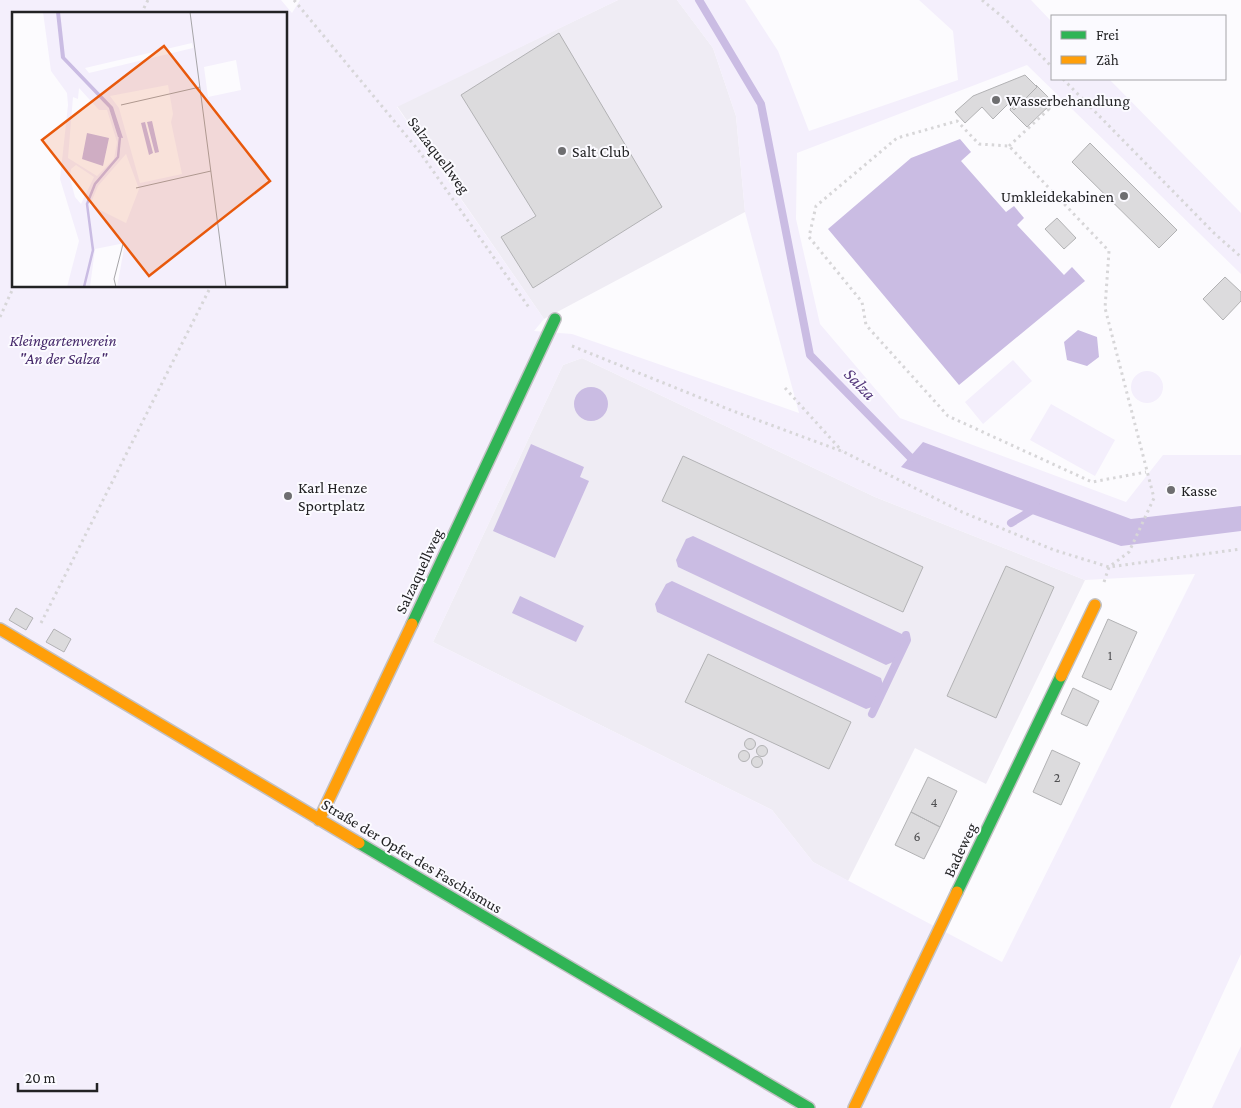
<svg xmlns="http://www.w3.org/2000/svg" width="1241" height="1108" font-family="'Crimson Pro',serif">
<rect width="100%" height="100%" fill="#fcfbfe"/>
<!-- built -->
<path fill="#efecf4" d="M618,0H677L713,48L736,116L745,212L544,319L397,106Z
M582,358L875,497L1085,580L986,784L915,748L848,881L813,862L772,810L433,642L563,365Z"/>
<!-- green -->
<path fill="#f4effc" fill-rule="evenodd" d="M0,0H281L292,13L300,0H618L397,107L544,319L534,331L572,334L799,413L745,212L736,116L713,48L677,0H745L778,51L809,131L958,80L953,31L919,0H1031L1052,22V79H1109L1241,213V274L1027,65L797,153L796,219L820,324L900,418L1126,502L1163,455H1241V954L1170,1108H0ZM14,14H286V286H14ZM582,358L875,497L1085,580L1195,574L1002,962L813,862L772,810L433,642L563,365Z
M1013,360L1032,381L983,424L965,402Z
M1131 387a16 16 0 1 1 32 0a16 16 0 1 1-32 0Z
M1051,404L1115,440L1095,476L1030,440Z
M1241,1046V1108H1212Z"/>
<!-- water -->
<path fill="#cabce3" d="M960,139L971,152L961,161L1006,212L1014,206L1024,218L1017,225L1064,275L1072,267L1085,281L959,385L828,229L911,158Z
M1078,330L1097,337L1099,357L1087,366L1067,360L1064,342Z
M574 404a17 17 0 1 1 34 0a17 17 0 1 1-34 0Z
M923,442L1131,519L1241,506V531L1121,546L901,467Z
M531,444L584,467L580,477L589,481L555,558L493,531Z
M693,536L902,634L904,640L893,662L886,665L678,567L676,560L686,539Z
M672,581L881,678L883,685L872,707L866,709L657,612L655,604L666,584Z
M520,596L584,626L576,642L512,613Z"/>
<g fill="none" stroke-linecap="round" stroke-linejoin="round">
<!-- stream -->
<path stroke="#cabce3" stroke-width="8" d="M699,0L761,104L810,355L910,457L919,460
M1011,523L1037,507
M872,714L907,640L906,635"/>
</g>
<!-- building -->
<path fill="#dcdbdd" stroke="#b2b2b4" d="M559,33L662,207L533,288L501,237L536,216L461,95Z
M1025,75L1037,87L1014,110L1008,104L993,119L982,107L965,123L955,112L973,96Z
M1036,85L1053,102L1027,127L1010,110L1011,107L1014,110L1037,87Z
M1090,143L1177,230L1159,248L1072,162Z
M1057,218L1076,238L1064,249L1045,229Z
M1225,277L1241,292V301L1223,320L1203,299Z
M683,456L923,567L903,612L662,501Z
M1169,484L1175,486L1172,495L1167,493Z
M1006,566L1054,587L996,718L947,696Z
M16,608L33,618L26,630L9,620Z
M1108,619L1137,632L1111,690L1082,677Z
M54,629L71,639L64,652L46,642Z
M708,654L851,722L829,769L685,702Z
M1073,688L1099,701L1087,726L1061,714Z
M744.5 744a5.5 5.5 0 1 1 11 0a5.5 5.5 0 1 1-11 0Z
M756.5 751a5.5 5.5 0 1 1 11 0a5.5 5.5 0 1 1-11 0Z
M1052,750L1080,763L1061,805L1033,792Z
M738.5 756a5.5 5.5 0 1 1 11 0a5.5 5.5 0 1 1-11 0Z
M751.5 762a5.5 5.5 0 1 1 11 0a5.5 5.5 0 1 1-11 0Z
M928,777L957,791L940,827L911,812Z
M911,812L940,827L924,859L895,845Z"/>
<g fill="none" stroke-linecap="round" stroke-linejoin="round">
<defs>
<path id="fast" d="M412,624L555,319
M359,843L809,1108
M957,892L1061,676"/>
<path id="slow" d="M0,629L359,843
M1061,676L1095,605
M319,820L412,624
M854,1108L957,892"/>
</defs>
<!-- fast casing -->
<use href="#fast" stroke="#c2c1c4" stroke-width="14"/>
<!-- slow casing -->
<use href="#slow" stroke="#c2c1c4" stroke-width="14"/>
<!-- path -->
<path stroke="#d7d6d8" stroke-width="3" stroke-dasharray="2.5 4" stroke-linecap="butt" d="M294,0L419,151L530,309
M982,0L1005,19L1052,67
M141,14L148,0
M1063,79L1214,233L1241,257
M1009,146L1049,109L1047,108
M0,317L14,286
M572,346L733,411L844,452L962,512L1054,550L1109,567L1241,549
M785,388L842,451
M1104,582L1109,567L1129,552L1154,498L1105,308L1109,251L1009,146L979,144L957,121L897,138L816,206L809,237L862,302L866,325L948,416L1092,482L1146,472
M41,623L211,286"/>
<!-- fast -->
<use href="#fast" stroke="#30b455" stroke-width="11"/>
<!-- slow -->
<use href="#slow" stroke="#ff9f0a" stroke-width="11"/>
</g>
<!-- markers -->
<g fill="#6e6e70" stroke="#fbfaff" stroke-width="2">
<circle cx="996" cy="100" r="5"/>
<circle cx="562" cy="151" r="5"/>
<circle cx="1124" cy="196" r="5"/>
<circle cx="1171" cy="490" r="5"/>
<circle cx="288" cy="496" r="5"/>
</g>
<g text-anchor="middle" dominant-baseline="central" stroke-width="4" stroke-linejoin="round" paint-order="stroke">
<!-- number labels -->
<g font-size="14" fill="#505052">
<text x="1110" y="655">1</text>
<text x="1057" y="777">2</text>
<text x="934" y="802">4</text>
<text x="917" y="836">6</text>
</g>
<!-- poi labels -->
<g font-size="16" fill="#222224" stroke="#fbfaff" text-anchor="start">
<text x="1006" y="100">Wasserbehandlung</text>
<text x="572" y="151">Salt Club</text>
<text x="1114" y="196" text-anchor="end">Umkleidekabinen</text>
<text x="298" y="487">Karl Henze<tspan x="298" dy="18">Sportplatz</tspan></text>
<text x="1181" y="490">Kasse</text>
</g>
<!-- street labels -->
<g font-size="16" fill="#222224" stroke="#fbfaff">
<text transform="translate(439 155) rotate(53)">Salzaquellweg</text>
<text transform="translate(419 571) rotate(-65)">Salzaquellweg</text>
<text transform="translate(960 850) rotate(-65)">Badeweg</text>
<text transform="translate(412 856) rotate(31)">Straße der Opfer des Faschismus</text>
</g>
<!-- park labels -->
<g font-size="16" font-style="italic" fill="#45286a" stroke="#fbfaff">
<text x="63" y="340">Kleingartenverein<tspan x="63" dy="18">"An der Salza"</tspan></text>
</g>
<!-- water labels -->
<g font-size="18" font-style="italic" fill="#56397d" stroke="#fbfaff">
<text transform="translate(860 384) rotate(46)">Salza</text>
</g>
</g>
<!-- overview -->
<g transform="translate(12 12)">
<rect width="275" height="275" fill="#fcfbfe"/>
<path d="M31,0H275V275H105L113,231L83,237L78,275H55L67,229L48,167L56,93L55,81L39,59ZM180,31L181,36L77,61L73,56ZM224,48L229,78L196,85L192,55ZM156,73L161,102L159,110L170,162L128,171L107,96L98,84ZM67,76L87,98H95L105,130L102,147L85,164L56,146L61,85L66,87ZM114,142L127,177L114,211L78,193L86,174ZM64,153L82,165L69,192L63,185L58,166L59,157Z" fill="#f4effc" fill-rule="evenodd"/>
<path d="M44,0H48L53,45L101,95L111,126L106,125L97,96L49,46ZM140,109L147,140L143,141L135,110ZM133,110L141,141L137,143L129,111ZM75,121L97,126L91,154L70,147Z" fill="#cabce3"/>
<path fill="none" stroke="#cabce3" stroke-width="2.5" d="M72,275L81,238L75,192L83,172L106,145L108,125"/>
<path fill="none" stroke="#a5a4a7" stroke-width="1" d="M178,0L214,275M109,93L188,75M124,176L199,159M104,275L102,267L111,232"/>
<path fill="#e8590c" fill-opacity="0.15" stroke="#e8590c" stroke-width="2.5" d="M152,34L258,169L137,264L30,128Z"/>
<rect width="275" height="275" fill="none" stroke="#222224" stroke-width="2.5"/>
</g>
<!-- legend -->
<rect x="1051" y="15" width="175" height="65" fill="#fbfaff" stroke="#a4a4a7"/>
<rect x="1061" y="31" width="25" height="8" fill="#30b455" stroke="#a4a4a7"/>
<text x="1096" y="40" font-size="15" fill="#222224">Frei</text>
<rect x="1061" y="56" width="25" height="8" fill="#ff9f0a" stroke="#a4a4a7"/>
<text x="1096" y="65" font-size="15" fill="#222224">Zäh</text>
<!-- scale -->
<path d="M18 1083v8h79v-8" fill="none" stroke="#222224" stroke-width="2.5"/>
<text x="25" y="1083" font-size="15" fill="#222224" stroke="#fbfaff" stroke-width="4" paint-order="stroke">20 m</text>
</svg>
